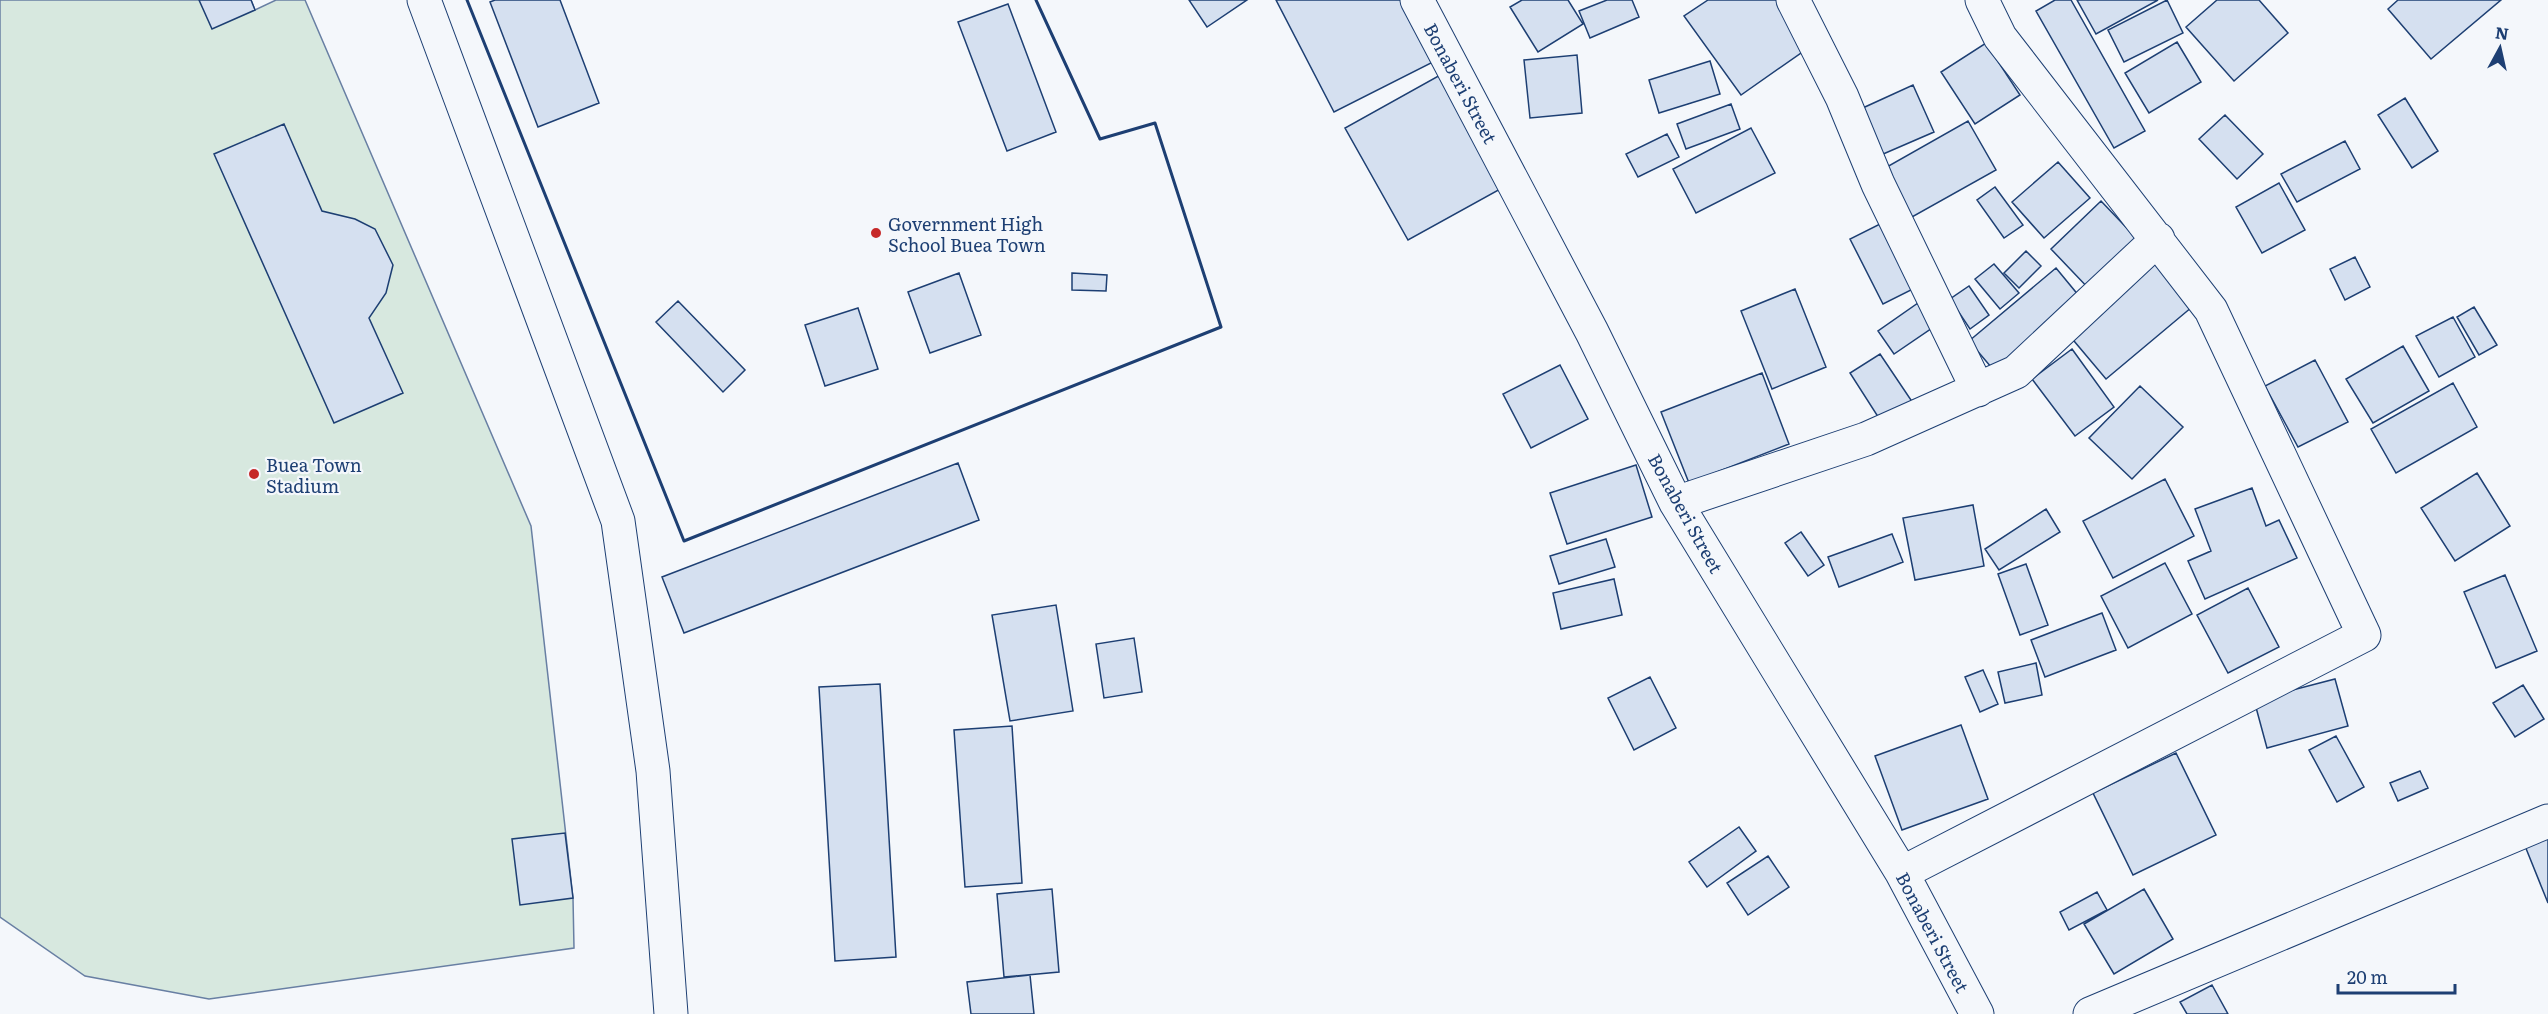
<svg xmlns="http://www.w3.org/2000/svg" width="2548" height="1014" font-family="Literata,serif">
<rect width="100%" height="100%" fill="#f4f7fb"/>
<!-- green -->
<path fill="#d7e8df" stroke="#687fa3" stroke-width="1.5" d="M0,0H251L255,10L276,0H305L531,526L573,898L574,948L209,999L85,976L0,917Z"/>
<!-- building -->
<path fill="#d5e0f0" stroke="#1d3f73" stroke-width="1.5" d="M199,0H251L255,10L212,29Z
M495,0H560L599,103L538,127L490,2Z
M1189,0H1247L1207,27Z
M1276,0H1409L1439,59L1334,112Z
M1522,0H1568L1583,24L1538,52L1510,7Z
M1607,0H1632L1639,17L1590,38L1579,11Z
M1708,0H1778L1811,46L1741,95L1684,16Z
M2055,0H2071L2145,131L2114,148L2036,11Z
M2077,0H2158L2096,34Z
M2167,0L2183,33L2124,62L2108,30Z
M2217,0H2259L2288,33L2234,81L2186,27Z
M2398,0H2501L2431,59L2388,9Z
M1008,4L1056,132L1007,151L958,22Z
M2177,42L2201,82L2149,113L2125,73Z
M1986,43L2020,95L1975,124L1941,72Z
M1577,55L1582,113L1530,118L1524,60Z
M1710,61L1720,94L1659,113L1649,80Z
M1442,74L1504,187L1408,240L1345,128Z
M1913,85L1934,132L1874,158L1854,112Z
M2405,98L2438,151L2412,168L2378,115Z
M1731,104L1740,129L1686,149L1677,124Z
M2225,115L2263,154L2237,179L2199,139Z
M1968,121L1996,170L1912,217L1885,168Z
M284,124L322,211L355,219L375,229L393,265L386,293L369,318L403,393L334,423L214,154Z
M1751,128L1775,173L1696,213L1673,169Z
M1667,134L1679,157L1638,177L1626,154Z
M2345,141L2360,169L2297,202L2281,174Z
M2058,162L2090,198L2044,238L2012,202Z
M2279,183L2305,230L2262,253L2236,207Z
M1995,187L2023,225L2004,238L1977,200Z
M2101,201L2142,244L2092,292L2051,249Z
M1884,222L1917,287L1883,304L1850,239Z
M2026,251L2041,266L2019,288L2004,273Z
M2355,257L2370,287L2345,300L2330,269Z
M1994,264L2019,293L2000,309L1975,279Z
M2155,264L2192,307L2106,379L2069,335Z
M2056,268L2084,302L1997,374L1969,341Z
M959,273L981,335L930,353L908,292Z
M1072,273L1107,275L1106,291L1072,290Z
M1969,286L1989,315L1970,329L1950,299Z
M1795,289L1826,367L1772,389L1741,311Z
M678,301L745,370L723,392L656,322Z
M1918,303L1935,326L1894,354L1878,331Z
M2474,307L2497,345L2479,355L2457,317Z
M858,308L878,369L825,386L805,325Z
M2453,317L2475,357L2439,377L2416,336Z
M2403,346L2429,391L2373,423L2346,379Z
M2072,349L2114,407L2075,436L2032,379Z
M1880,354L1913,403L1882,423L1850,373Z
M2315,360L2348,422L2298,447L2265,386Z
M1560,365L1588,419L1531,448L1503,394Z
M1762,373L1789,444L1689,483L1661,412Z
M2453,383L2477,427L2396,473L2371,429Z
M2140,386L2183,427L2132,479L2089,438Z
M958,463L979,520L684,633L662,577Z
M1636,465L1652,517L1567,544L1550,493Z
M2477,473L2510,526L2455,561L2421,508Z
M2165,479L2194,536L2113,578L2083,521Z
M2252,488L2266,526L2279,520L2297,558L2205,599L2188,561L2211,551L2195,509Z
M1973,505L1984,566L1915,580L1903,518Z
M2046,509L2060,532L1999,570L1985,549Z
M1801,532L1824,565L1808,576L1785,543Z
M1892,534L1903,562L1839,587L1828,557Z
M1606,539L1615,567L1559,584L1550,556Z
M2165,563L2192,614L2128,648L2101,596Z
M2026,564L2048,625L2020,635L1998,574Z
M2505,575L2537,651L2496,668L2464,592Z
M1614,579L1622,615L1561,629L1553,593Z
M2248,588L2279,647L2228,673L2197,615Z
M1056,605L1073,711L1010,721L992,615Z
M2102,613L2116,650L2045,677L2031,640Z
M1134,638L1142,692L1104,698L1096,644Z
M2036,663L2042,695L2005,703L1998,672Z
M1983,670L1998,704L1980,712L1965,677Z
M1650,677L1676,728L1634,750L1608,698Z
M2335,679L2348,726L2267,748L2254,700Z
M880,684L896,957L835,961L819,687Z
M2523,685L2544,719L2515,737L2493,703Z
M1961,725L1988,799L1902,830L1875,756Z
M1012,726L1022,883L965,887L954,730Z
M2336,736L2364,787L2337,802L2309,750Z
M2176,753L2216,835L2133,875L2093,793Z
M2420,771L2428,788L2398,801L2390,783Z
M1739,827L1756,851L1707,887L1689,862Z
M2548,832V903L2523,841Z
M565,833L573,898L520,905L512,839Z
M1768,856L1789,887L1748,915L1727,883Z
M1052,889L1059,972L1004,977L997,894Z
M2144,889L2173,939L2114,974L2084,924Z
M2097,892L2107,910L2069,930L2060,912Z
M1030,975L1034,1014H971L967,982Z
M2212,985L2228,1014H2187L2180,1002Z"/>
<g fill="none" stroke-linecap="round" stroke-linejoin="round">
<defs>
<path id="minor" d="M424,0L618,521L653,771L671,1014
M1417,0L1592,332L1676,503L1902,873L1977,1014
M1793,0L1842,97L1878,184L1978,390
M1676,503L1866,439L2016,372L2158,239
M1902,873L2364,635L2211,310L2000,37L1982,0
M2090,1014L2548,821"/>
</defs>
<!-- minor casing -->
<use href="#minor" stroke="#1d3f73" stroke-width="35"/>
<!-- minor -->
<use href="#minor" stroke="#f4f7fb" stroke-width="33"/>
<!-- wall -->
<path stroke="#1d3f73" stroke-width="3" d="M467,0L684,541L1221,327L1155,123L1100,139L1036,0"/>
</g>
<!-- markers -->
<g fill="#c62828" stroke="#f4f7fb" stroke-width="2">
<circle cx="876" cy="233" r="6"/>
<circle cx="254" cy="474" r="6"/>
</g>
<g text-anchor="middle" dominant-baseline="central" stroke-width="4.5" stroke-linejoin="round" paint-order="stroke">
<!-- street labels -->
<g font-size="18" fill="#1d3f73" stroke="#f4f7fb">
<text transform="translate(1461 83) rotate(62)">Bonaberi Street</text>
<text transform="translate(1686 513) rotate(61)">Bonaberi Street</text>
<text transform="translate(1933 932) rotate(62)">Bonaberi Street</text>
</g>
<!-- poi labels -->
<g font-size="18" fill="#1d3f73" stroke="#f4f7fb" text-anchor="start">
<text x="888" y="223">Government High<tspan x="888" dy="21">School Buea Town</tspan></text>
<text x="266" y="464">Buea Town<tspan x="266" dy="21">Stadium</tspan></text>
</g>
</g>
<!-- north arrow -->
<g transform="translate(2500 48) rotate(8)" stroke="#f4f7fb" stroke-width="4.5" paint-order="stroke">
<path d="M0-4.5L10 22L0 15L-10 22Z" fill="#1d3f73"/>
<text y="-9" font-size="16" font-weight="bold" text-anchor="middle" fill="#1d3f73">N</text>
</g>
<!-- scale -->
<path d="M2338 984v9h117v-9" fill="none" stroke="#1d3f73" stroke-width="3"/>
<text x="2347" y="984" font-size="18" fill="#1d3f73" stroke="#f4f7fb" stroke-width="4.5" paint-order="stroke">20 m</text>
</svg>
